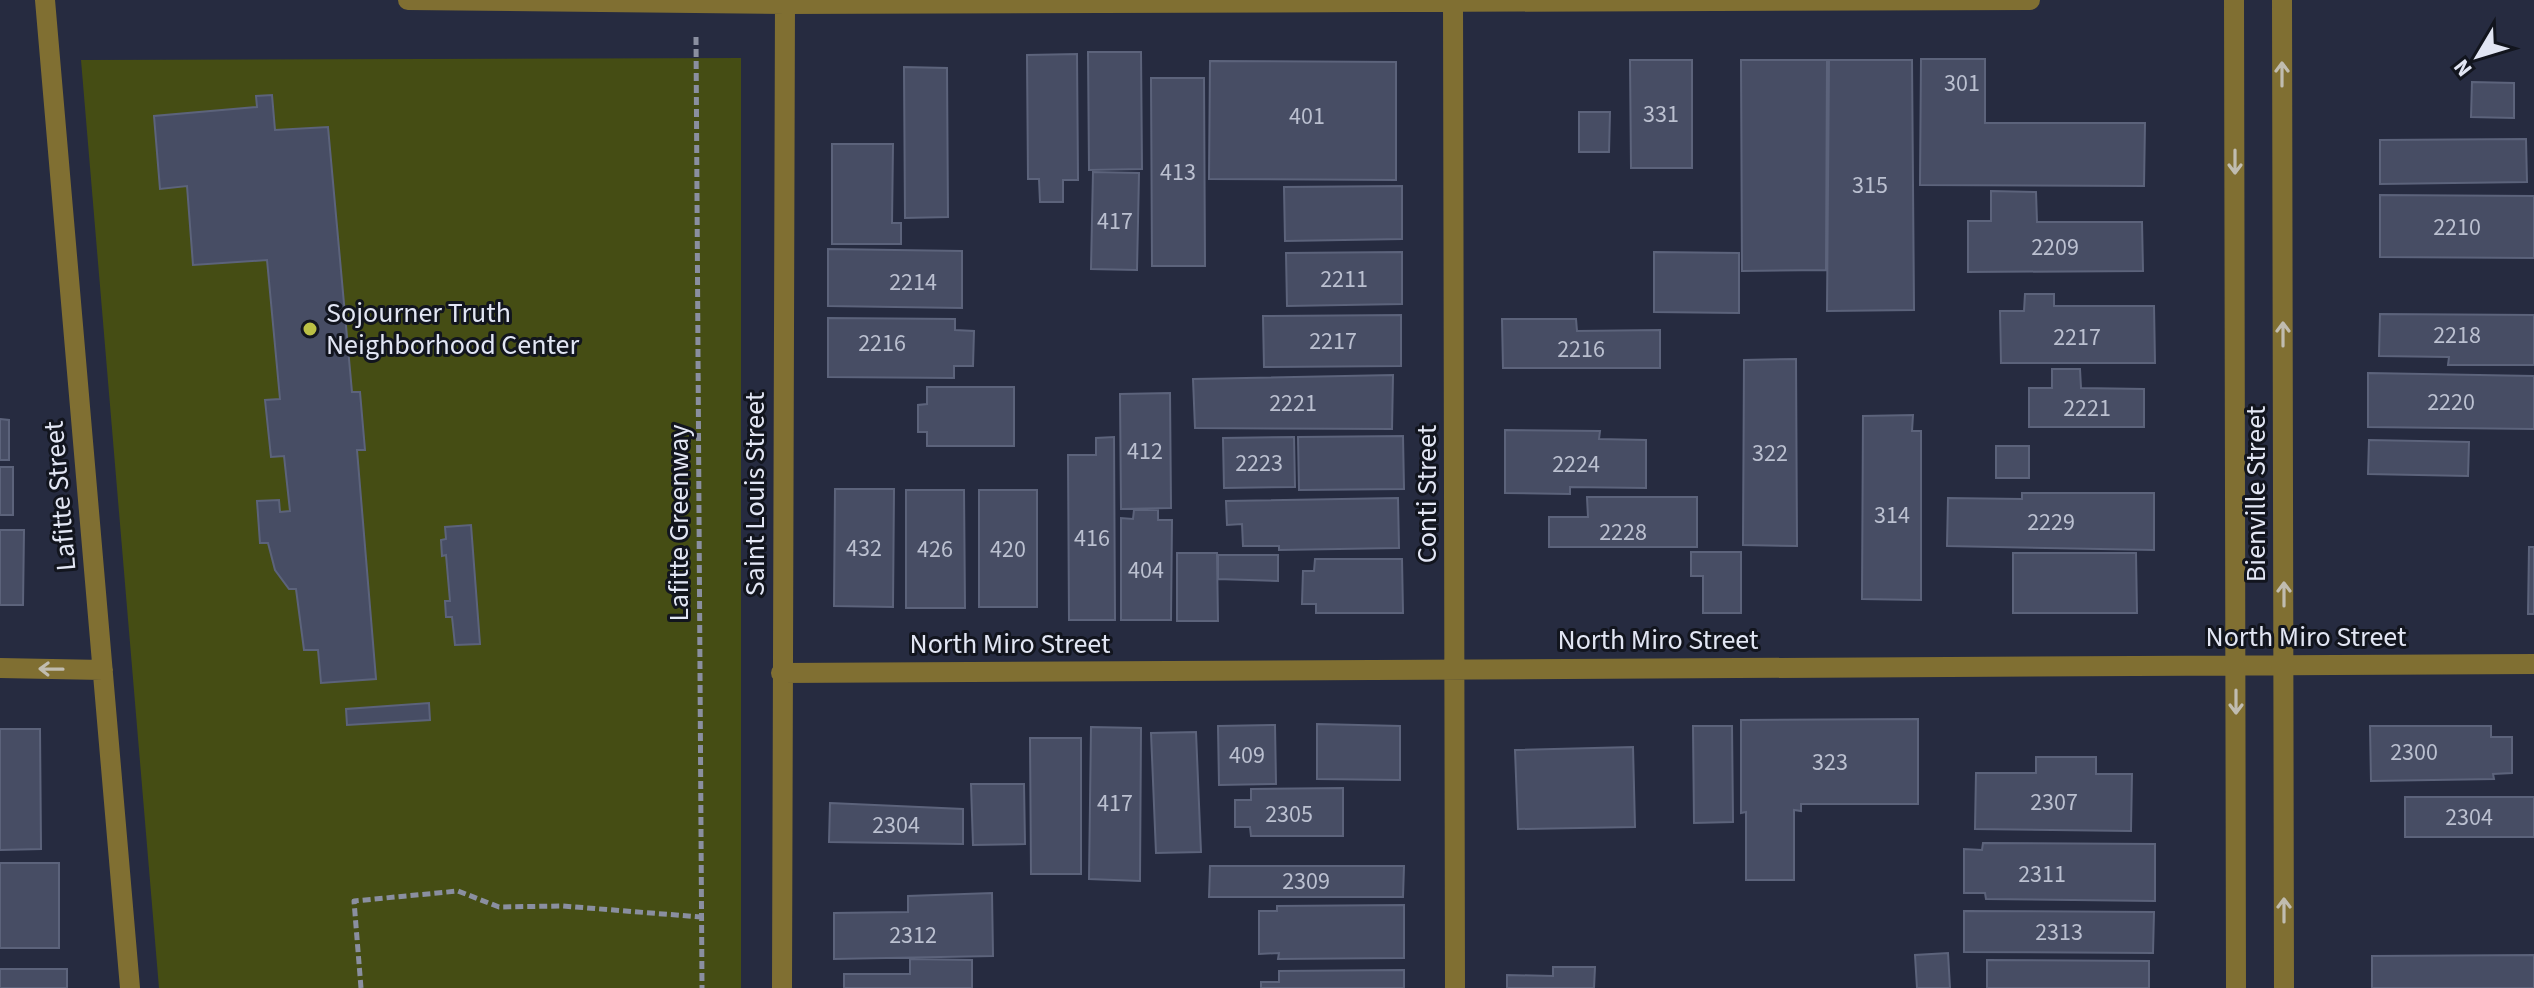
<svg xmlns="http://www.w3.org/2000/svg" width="2534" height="988" font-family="'Source Sans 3',sans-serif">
<rect width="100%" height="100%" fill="#262b40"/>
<!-- green -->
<path fill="#454d14" d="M741,58V988H159L81,60Z"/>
<!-- building -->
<path fill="#474d64" stroke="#5c637b" stroke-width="2" d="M1088,52H1141L1142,169L1089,170Z
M1077,54L1078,180H1063V202H1040L1039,179H1028L1027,55Z
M1921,59H1985V123H2145L2144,186L1920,185Z
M1630,60H1692V168H1631Z
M1741,60H1827L1826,270L1742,271Z
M1829,60H1912L1914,310L1827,311Z
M1210,61L1396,62V180L1209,179Z
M904,67L947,68L948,217L905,218Z
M1151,78H1204L1205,266H1152Z
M2472,82L2514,83V118L2471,117Z
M272,95L275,130L328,127L352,392H360L365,450H357L376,679L321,683L318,650H304L296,589H289L275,570L268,543H260L257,501L279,500L280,512L290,511L284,456L271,457L265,400L280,399L267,260L193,265L187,186L160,189L154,116L257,107L256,96Z
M1579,112H1610L1609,152H1579Z
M2526,139L2527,182L2380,184V140Z
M832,144H893L892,223H901V244H832Z
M1093,172L1139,173L1137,270L1091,269Z
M1402,186V239L1285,241L1284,187Z
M1991,191L2036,192L2037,222H2142L2143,271L1968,272V221H1991Z
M2380,195L2534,196V258L2380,257Z
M828,249L962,251V308L828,306Z
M1402,252V304L1287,306L1286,253Z
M1654,252L1739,253V313L1654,312Z
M2025,294H2054V306H2154L2155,363H2001L2000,311H2024Z
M2380,314L2534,315V365H2448L2449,357L2379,356Z
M1401,315V366L1264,367L1263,316Z
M828,318L955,319V330L974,331L973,366H954V378L828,377Z
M1502,319H1576L1577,331L1660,330V368H1503Z
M1796,359L1797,546L1743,545L1744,360Z
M2052,369H2080L2081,388L2144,389V427H2029V388H2052Z
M2368,373L2534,376V429L2368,427Z
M1393,375L1392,429L1195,428L1193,379Z
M927,387H1014V446H927V432H918V405L927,404Z
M1170,393L1171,508L1121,509L1120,394Z
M1913,415L1912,431H1921V600L1862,599L1863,416Z
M0,419L9,420V460H0Z
M1505,430L1600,431L1599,439L1646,440V488L1570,487V494L1505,493Z
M1403,436L1404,489L1299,490L1298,437Z
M1114,437L1115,620H1069L1068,455H1096V438Z
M1294,437L1295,487L1224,488L1223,438Z
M2369,440L2469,442L2468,476L2368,474Z
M1996,446H2029V478H1996Z
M0,467H13V515H0Z
M835,489H894L893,607L834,606Z
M906,490H964L965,608H906Z
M979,490H1037V607H979Z
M2022,493H2154V550L1947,546L1948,498L2022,499Z
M1587,497H1697V547H1549V517H1588Z
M1398,498L1399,548L1279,550V546H1243L1242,524L1227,525L1226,501Z
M1134,510H1158V520H1172L1171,620H1121V518L1133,519Z
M471,525L480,644L455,645L452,617H446L445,601H450L446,555L442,556L441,540L446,539L445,527Z
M0,530H24L23,605H0Z
M2529,547H2534V614H2528Z
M1691,552H1741V613H1703V576H1691Z
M1177,553H1217L1218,621H1177Z
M2013,553H2136L2137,613H2013Z
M1218,555H1278V581L1218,579Z
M1315,559H1402L1403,613H1316V604H1302L1303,571H1314Z
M429,703L430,720L347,725L346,709Z
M1918,719V804H1801V811L1794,810V880H1746V812L1741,813V720Z
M1317,724L1400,726V780L1317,779Z
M1275,725L1276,784L1219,785L1218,726Z
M1693,726H1732L1733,822L1694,823Z
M2370,726H2491V737H2512V773L2493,774L2494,779L2371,781Z
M1091,727L1141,728L1140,881L1089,879Z
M0,729H40L41,849L0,850Z
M1196,732L1201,852L1156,853L1151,733Z
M1030,738H1081V874H1031Z
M1633,747L1635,827L1518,829L1515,750Z
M2036,757H2096V774H2132L2131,831L1975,829L1976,773H2036Z
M971,784H1024L1025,844L973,845Z
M1343,788V836H1251L1250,827H1235V800H1251V789Z
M2405,797H2534V837H2405Z
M830,803L963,809V844L829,842Z
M1983,843L2155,844V901L1986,899L1985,893H1964V849L1982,850Z
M0,863H59V948H0Z
M1210,866H1404L1403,897H1209Z
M992,893L993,956L834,959V913L908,912V896Z
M1404,905V958L1278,959L1279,953L1259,954V911H1277V906Z
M1964,911L2154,912L2153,953L1964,952Z
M1948,953L1950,988H1917L1915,955Z
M2534,955V988H2372V956Z
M910,959L972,960V988H844V974H910Z
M1987,960L2149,961V988H1987Z
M1553,967H1595L1594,988H1507V975L1553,976Z
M0,969H67V988H0Z
M1404,970V988H1261V982H1279V971Z"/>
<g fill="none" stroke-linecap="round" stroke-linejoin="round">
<!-- path -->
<path stroke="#8a8fa0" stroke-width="5" stroke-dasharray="8 4" stroke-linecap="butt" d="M696,37L702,988
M361,988L354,901L458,891L499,907L563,906L701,917"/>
<!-- minor -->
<path stroke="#806f32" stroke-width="20" d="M45,0L130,988
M408,0L785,4L2030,0
M1453,0L1455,988
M2234,0L2236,988
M2282,0L2284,988
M0,668L103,670
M781,673L2534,664
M782,988L785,0"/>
</g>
<!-- one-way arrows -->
<defs><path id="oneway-shaft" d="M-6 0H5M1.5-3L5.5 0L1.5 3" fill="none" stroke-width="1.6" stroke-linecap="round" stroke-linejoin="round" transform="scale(2)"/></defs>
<g stroke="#c0bcb0">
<use href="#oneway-shaft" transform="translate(2282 74) rotate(-90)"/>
<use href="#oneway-shaft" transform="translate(2235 162) rotate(90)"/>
<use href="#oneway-shaft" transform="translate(2283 334) rotate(-90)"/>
<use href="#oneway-shaft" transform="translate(2284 594) rotate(-90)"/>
<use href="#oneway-shaft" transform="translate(51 669) rotate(-179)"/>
<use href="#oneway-shaft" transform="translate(2236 702) rotate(90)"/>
<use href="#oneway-shaft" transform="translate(2284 910) rotate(-90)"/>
</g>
<!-- markers -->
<circle fill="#bbc045" stroke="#12151e" stroke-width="3" cx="310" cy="329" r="8"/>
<g text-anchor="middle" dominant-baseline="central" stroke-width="6" stroke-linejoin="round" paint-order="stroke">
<!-- number labels -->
<g font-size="24" fill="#bbc0d0">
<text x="1962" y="83">301</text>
<text x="1661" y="114">331</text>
<text x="1307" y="116">401</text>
<text x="1178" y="172">413</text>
<text x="1870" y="185">315</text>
<text x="1115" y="221">417</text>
<text x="2457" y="227">2210</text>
<text x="2055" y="247">2209</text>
<text x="1344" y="279">2211</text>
<text x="913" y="282">2214</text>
<text x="2457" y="335">2218</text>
<text x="2077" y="337">2217</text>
<text x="1333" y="341">2217</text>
<text x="882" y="343">2216</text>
<text x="1581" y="349">2216</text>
<text x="2451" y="402">2220</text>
<text x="1293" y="403">2221</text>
<text x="2087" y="408">2221</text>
<text x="1145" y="451">412</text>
<text x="1770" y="453">322</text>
<text x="1259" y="463">2223</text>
<text x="1576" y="464">2224</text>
<text x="1892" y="515">314</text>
<text x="2051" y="522">2229</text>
<text x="1623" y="532">2228</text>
<text x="1092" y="538">416</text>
<text x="864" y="548">432</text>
<text x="935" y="549">426</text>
<text x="1008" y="549">420</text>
<text x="1146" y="570">404</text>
<text x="2414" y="752">2300</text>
<text x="1247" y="755">409</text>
<text x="1830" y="762">323</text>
<text x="2054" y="802">2307</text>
<text x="1115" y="803">417</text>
<text x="1289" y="814">2305</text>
<text x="2469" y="817">2304</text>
<text x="896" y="825">2304</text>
<text x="2042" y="874">2311</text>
<text x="1306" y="881">2309</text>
<text x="2059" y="932">2313</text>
<text x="913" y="935">2312</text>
</g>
<!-- poi labels -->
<g font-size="28" fill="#e2e6f4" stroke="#12151e" text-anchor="start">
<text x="326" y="313">Sojourner Truth<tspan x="326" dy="32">Neighborhood Center</tspan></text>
</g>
<!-- street labels -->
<g font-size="28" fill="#e2e6f4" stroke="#12151e">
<text transform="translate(755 494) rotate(-90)">Saint Louis Street</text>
<text transform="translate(1427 494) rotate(-90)">Conti Street</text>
<text transform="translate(2256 494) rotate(-90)">Bienville Street</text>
<text transform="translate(60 496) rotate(-95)">Lafitte Street</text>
<text transform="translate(679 523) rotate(-90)">Lafitte Greenway</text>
<text x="2306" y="637">North Miro Street</text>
<text x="1658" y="640">North Miro Street</text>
<text x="1010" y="644">North Miro Street</text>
</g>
</g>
<!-- north arrow -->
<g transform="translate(2478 56) rotate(232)" stroke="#12151e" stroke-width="6" paint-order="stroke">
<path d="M0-6L14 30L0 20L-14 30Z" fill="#e2e6f4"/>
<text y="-12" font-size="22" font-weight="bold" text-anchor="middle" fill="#e2e6f4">N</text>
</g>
</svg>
